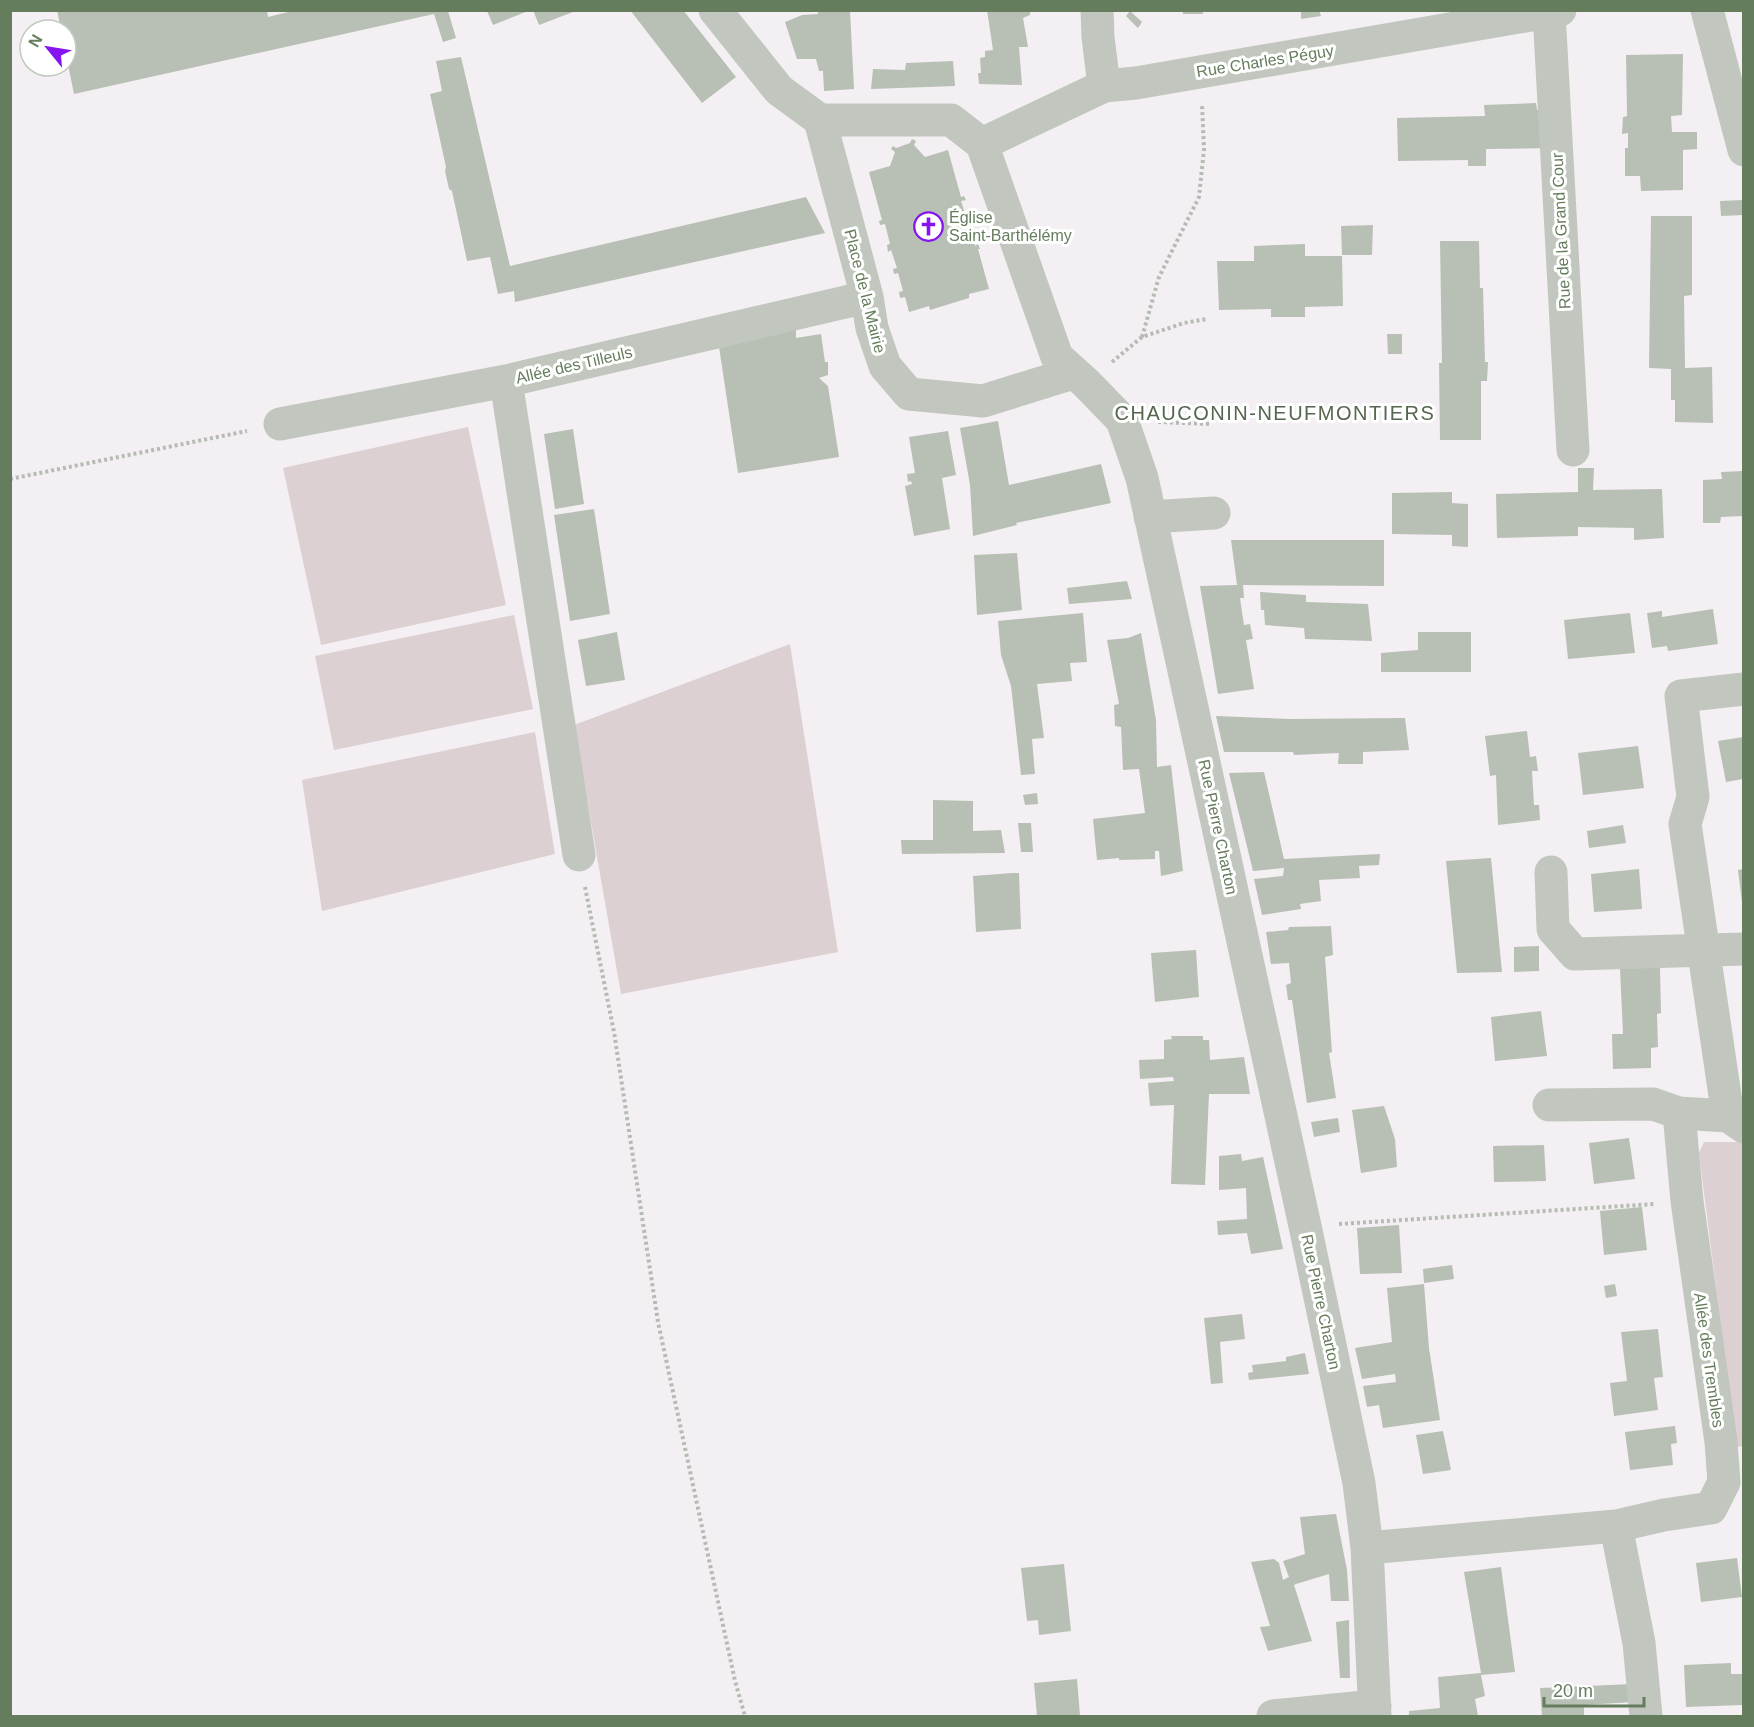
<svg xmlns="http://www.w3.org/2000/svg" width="1754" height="1727" font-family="Helvetica,sans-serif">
<rect width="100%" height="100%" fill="#f4eff3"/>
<!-- green -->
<path fill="#dcd0d2" d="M468,427L506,605L321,645L283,468Z
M514,615L533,709L334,750L315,656Z
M790,644L838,952L621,994L574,725Z
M535,732L555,854L322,911L302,780Z
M1704,1142H1743V1446L1736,1447L1699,1153Z"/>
<!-- building -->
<path fill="#b8bfb5" d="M57,10H267L268,17L296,10H442L448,11L456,38L443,42L434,14L74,94L66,55V30H61Z
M533,10H573V12L539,25Z
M630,10H683L736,77L702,103Z
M818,10H850L854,89L824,91L823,71H819L816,59H797L785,22L802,15L818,14Z
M987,10H1030V15L1023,18L1028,47H1019L1022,85L979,84L978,73H981L980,58L985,57V51L993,50Z
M1183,10H1203V14H1183Z
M1301,10H1319L1321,16L1301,19Z
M487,11H528L493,25Z
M1130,11L1142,22L1138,28L1126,16Z
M1683,54L1682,115L1671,116L1672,132H1697V149L1683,150V190L1641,191L1640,176H1625V148H1628V133L1622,134L1623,117L1627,116L1626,55Z
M461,57L510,266L806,197L825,233L515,302L514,291L498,294L490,257L467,261L452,191L449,189L445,171L446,167L430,94L442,91L436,61Z
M953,61L955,86L871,89L873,69L905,70L906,63Z
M1536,103L1537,110L1551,109V148L1486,149V166H1468V160L1398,161L1397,118L1485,116L1484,105Z
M912,139L916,141L914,145L925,157L948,150L961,197L964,196L966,200L961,201L968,223L971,222L972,225L970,226L975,246L978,244L980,249H978L989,289L969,294V298L930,310L929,306L909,312L905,297L900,298L899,292L903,291L898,273L894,274L893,269L897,268L891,250L888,252L887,245L890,244L885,224L880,225L879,221L882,220L869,172L890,166L895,152L891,149L893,146L896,148L910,143Z
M1743,200V215L1721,216L1720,201Z
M1651,216H1692V295L1684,296L1685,368L1712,367L1713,423L1675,422V400H1671V369L1649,368Z
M1373,225L1372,255H1342L1341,226Z
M1440,241H1479L1480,288H1483L1485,362H1488L1487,381H1481V440H1440L1439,363H1442Z
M1305,244V256H1342L1343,306L1305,307V317H1271V309L1219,310L1217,261H1254V246Z
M796,327V338L821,334L825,362H828V375L819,378L828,386L839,457L738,473L718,340Z
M1387,334H1402V354H1388Z
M998,421L1009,485L1101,464L1111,503L1016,523L1017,525L973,536L970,485L960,428Z
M573,429L584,504L555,509L544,434Z
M948,431L956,475L942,478L950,529L914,536L905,486L912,484L911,481L908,482L907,474L915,473L909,437Z
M1578,468H1594L1593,490L1662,489L1664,538L1634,540V528L1578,527V536L1497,538L1496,494L1578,492Z
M1743,471V516L1721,517L1720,523H1703V480L1722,479L1721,472Z
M1452,492V503L1468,504V547L1452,546V535L1392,534V493Z
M594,509L610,614L570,621L554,515Z
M1231,540H1384V586L1243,585L1244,598H1240L1241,605L1244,625L1250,624L1253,639L1246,640L1254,689L1218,694L1200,586L1237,585Z
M1017,553L1022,610L977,615L974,555Z
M1127,581L1132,599L1069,604L1067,588Z
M1260,592L1306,595V602L1368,604L1372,641L1305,639L1304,628L1265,625L1264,610H1261Z
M1713,609L1718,644L1668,651L1667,646L1652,648L1647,613L1662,611V617Z
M1083,613L1087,662L1070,663L1072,681L1037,684L1044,738L1032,739L1035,774L1021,775L1011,686L1001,655L998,621Z
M1630,613L1635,653L1568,659L1564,620Z
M617,632L625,680L586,686L578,640Z
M1418,632H1471V672H1381V653L1418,650Z
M1141,633L1156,720L1157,767L1171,765L1183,871L1161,876L1159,851H1155V859L1119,860V858L1097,860L1093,819L1145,813L1139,769L1123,770L1121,727L1115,726L1114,705L1119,704L1107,640L1128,638Z
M1216,716L1291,719L1405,718L1409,750L1363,752V764H1338L1339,753L1294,755L1293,752H1224Z
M1527,731L1530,757L1536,756L1538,771H1532L1534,805H1539L1540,820L1498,825L1496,775L1490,776L1485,736Z
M1743,737V779L1726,782L1718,741Z
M1638,746L1644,788L1583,795L1578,753Z
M1264,772L1284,859L1380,854L1379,865L1359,866L1360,878L1319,880L1321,901L1300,904L1301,909L1262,915L1254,879L1283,876L1284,868L1253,871L1229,773Z
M1037,793L1038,804L1025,805L1023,795Z
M933,800L973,801V831L1001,830L1005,853L902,854L901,840H933Z
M1018,823H1031L1033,852H1021Z
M1623,825L1626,843L1589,848L1587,831Z
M1491,858L1502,972L1457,973L1446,861Z
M1639,869L1642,909L1594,912L1591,874Z
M1743,869V902H1742L1738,870Z
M1012,873H1019L1021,929L976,932L973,876Z
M1331,926L1333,955L1325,957L1332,1052L1329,1053L1336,1098L1307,1103L1292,1000H1288L1286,985L1291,983L1289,963L1271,964L1266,932L1288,930L1289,927Z
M1539,946V971L1514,972V947Z
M1196,950L1199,997L1155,1002L1151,953Z
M1620,968H1660L1661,1013L1657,1014L1658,1047L1651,1048V1068L1613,1069L1612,1034H1623Z
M1541,1011L1547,1056L1495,1061L1491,1017Z
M1171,1036H1203V1040H1209L1210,1060L1244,1057L1250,1094H1209L1205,1185L1171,1184L1174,1105L1150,1106L1148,1083L1174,1081L1173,1077L1140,1079L1139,1060L1164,1059V1040L1172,1039Z
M1384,1106L1395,1139L1397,1167L1361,1173L1352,1110Z
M1338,1118L1340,1132L1314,1137L1311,1122Z
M1629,1138L1635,1179L1594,1184L1589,1143Z
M1544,1145L1546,1181L1494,1182L1493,1146Z
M1241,1154L1242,1161L1263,1157L1283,1249L1251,1254L1247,1233L1218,1235L1217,1221L1247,1219L1246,1188L1219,1190V1156Z
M1642,1207L1647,1250L1604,1255L1600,1211Z
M1399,1225L1402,1273L1360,1274L1357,1228Z
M1452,1265L1454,1279L1424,1283L1423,1269Z
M1424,1284L1429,1348L1440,1420L1383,1428L1379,1405L1367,1407L1363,1386L1396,1382L1395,1374L1362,1379L1355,1348L1392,1342L1387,1288Z
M1615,1284L1617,1296L1606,1298L1604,1286Z
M1242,1314L1245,1339L1220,1342L1223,1383L1211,1384L1204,1318Z
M1658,1329L1663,1377L1654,1378L1658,1410L1614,1416L1610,1383L1627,1381L1621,1332Z
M1305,1353L1309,1374L1249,1380L1248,1373L1253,1372L1252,1365L1286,1361V1357Z
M1675,1426L1677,1443L1671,1444L1673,1465L1630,1470L1625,1432Z
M1443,1431L1451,1470L1423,1474L1416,1435Z
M1336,1514L1347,1570L1349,1601H1331L1329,1574L1296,1584L1294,1585L1312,1641L1268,1651L1260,1627L1270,1626L1251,1562L1274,1559L1279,1563L1283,1580L1289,1577L1283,1561L1305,1554L1300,1517Z
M1737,1558L1742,1597L1701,1602L1696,1563Z
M1064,1564L1071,1631L1039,1635L1038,1620L1027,1621L1021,1568Z
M1501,1567L1515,1672L1481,1675L1485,1696L1475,1699L1478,1716H1409V1711L1440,1708L1438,1677L1481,1673L1464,1572Z
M1349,1620L1350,1678H1340L1336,1622Z
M1731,1663V1674H1743V1705L1686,1707L1684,1665Z
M1077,1679L1080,1716H1037L1034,1683Z
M1633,1684L1634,1702L1584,1705V1716H1542L1540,1688Z"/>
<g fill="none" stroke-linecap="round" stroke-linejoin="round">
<!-- path -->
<path stroke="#b6bbb4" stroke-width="4" stroke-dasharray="3 3" stroke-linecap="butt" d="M1142,337L1159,277L1199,197L1204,149L1202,104
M1112,362L1142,337L1184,323L1207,319
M1158,422L1211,424
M10,479L247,431
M585,887L614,1032L658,1322L735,1681L745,1716
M1339,1224L1655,1204"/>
<!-- minor -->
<path stroke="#c1c7be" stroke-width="33" d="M715,10L779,90L820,120
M1097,10L1098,37L1104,86
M1707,10L1744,150
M1549,12L1573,450
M820,120H951L982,144L1057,357L1086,383L1122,420L1142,478L1305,1226L1359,1483L1367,1548L1375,1716
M820,120L867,297L872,328L885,366L909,394L983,401L1073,373
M982,144L1104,86L1136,83L1560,10
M506,381L579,855
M280,424L506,381L867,297
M1150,517L1214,513
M1551,872L1553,929L1575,954L1744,949
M1549,1105L1653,1104L1679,1113L1728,1116L1744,1127
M1728,1116L1685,824L1693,797L1681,696L1744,689
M1616,1526L1639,1643L1646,1716
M1367,1548L1616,1526L1664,1515L1711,1508L1724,1482L1721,1442L1687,1201L1679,1113
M1273,1716L1375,1706"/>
</g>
<!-- icons -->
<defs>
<symbol id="church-ring" viewBox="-11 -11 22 22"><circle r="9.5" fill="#fff" stroke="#8514f0" stroke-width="1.5"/><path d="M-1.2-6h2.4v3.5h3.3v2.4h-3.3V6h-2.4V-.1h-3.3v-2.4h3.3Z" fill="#8514f0"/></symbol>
</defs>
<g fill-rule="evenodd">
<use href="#church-ring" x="912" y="210" width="33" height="33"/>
</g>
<g text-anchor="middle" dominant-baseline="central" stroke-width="6" stroke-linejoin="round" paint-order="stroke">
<!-- street labels -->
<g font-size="16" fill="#667d5d" stroke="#fff">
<text transform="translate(1265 61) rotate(-9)">Rue Charles Péguy</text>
<text transform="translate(1561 231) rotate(-93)">Rue de la Grand Cour</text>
<text transform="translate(865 291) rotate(76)">Place de la Mairie</text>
<text transform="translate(574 365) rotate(-13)">Allée des Tilleuls</text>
<text transform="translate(1218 827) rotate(78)">Rue Pierre Charton</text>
<text transform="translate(1321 1302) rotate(78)">Rue Pierre Charton</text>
<text transform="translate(1709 1360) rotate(82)">Allée des Trembles</text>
</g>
<!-- poi labels -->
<g font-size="16" fill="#667d5d" stroke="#fff" text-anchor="start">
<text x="949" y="217">Église<tspan x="949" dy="18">Saint-Barthélémy</tspan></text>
</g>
<!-- quarter labels -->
<g font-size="20" letter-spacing="1.5" fill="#56674f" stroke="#fff">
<text x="1275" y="413">CHAUCONIN-NEUFMONTIERS</text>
</g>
</g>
<!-- border -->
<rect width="1754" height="1727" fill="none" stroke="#667d5d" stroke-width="24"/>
<!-- north arrow -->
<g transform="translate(48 48) rotate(300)"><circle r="28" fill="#ffffff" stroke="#c2cbbe" stroke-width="1.5"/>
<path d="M0-4.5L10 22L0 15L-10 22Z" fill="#8514f0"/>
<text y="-9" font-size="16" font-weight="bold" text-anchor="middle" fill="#667d5d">N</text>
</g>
<!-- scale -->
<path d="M1544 1697v9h100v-9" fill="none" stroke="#667d5d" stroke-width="3"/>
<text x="1553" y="1697" font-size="18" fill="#667d5d" stroke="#ffffff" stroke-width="4.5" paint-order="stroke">20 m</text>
</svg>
